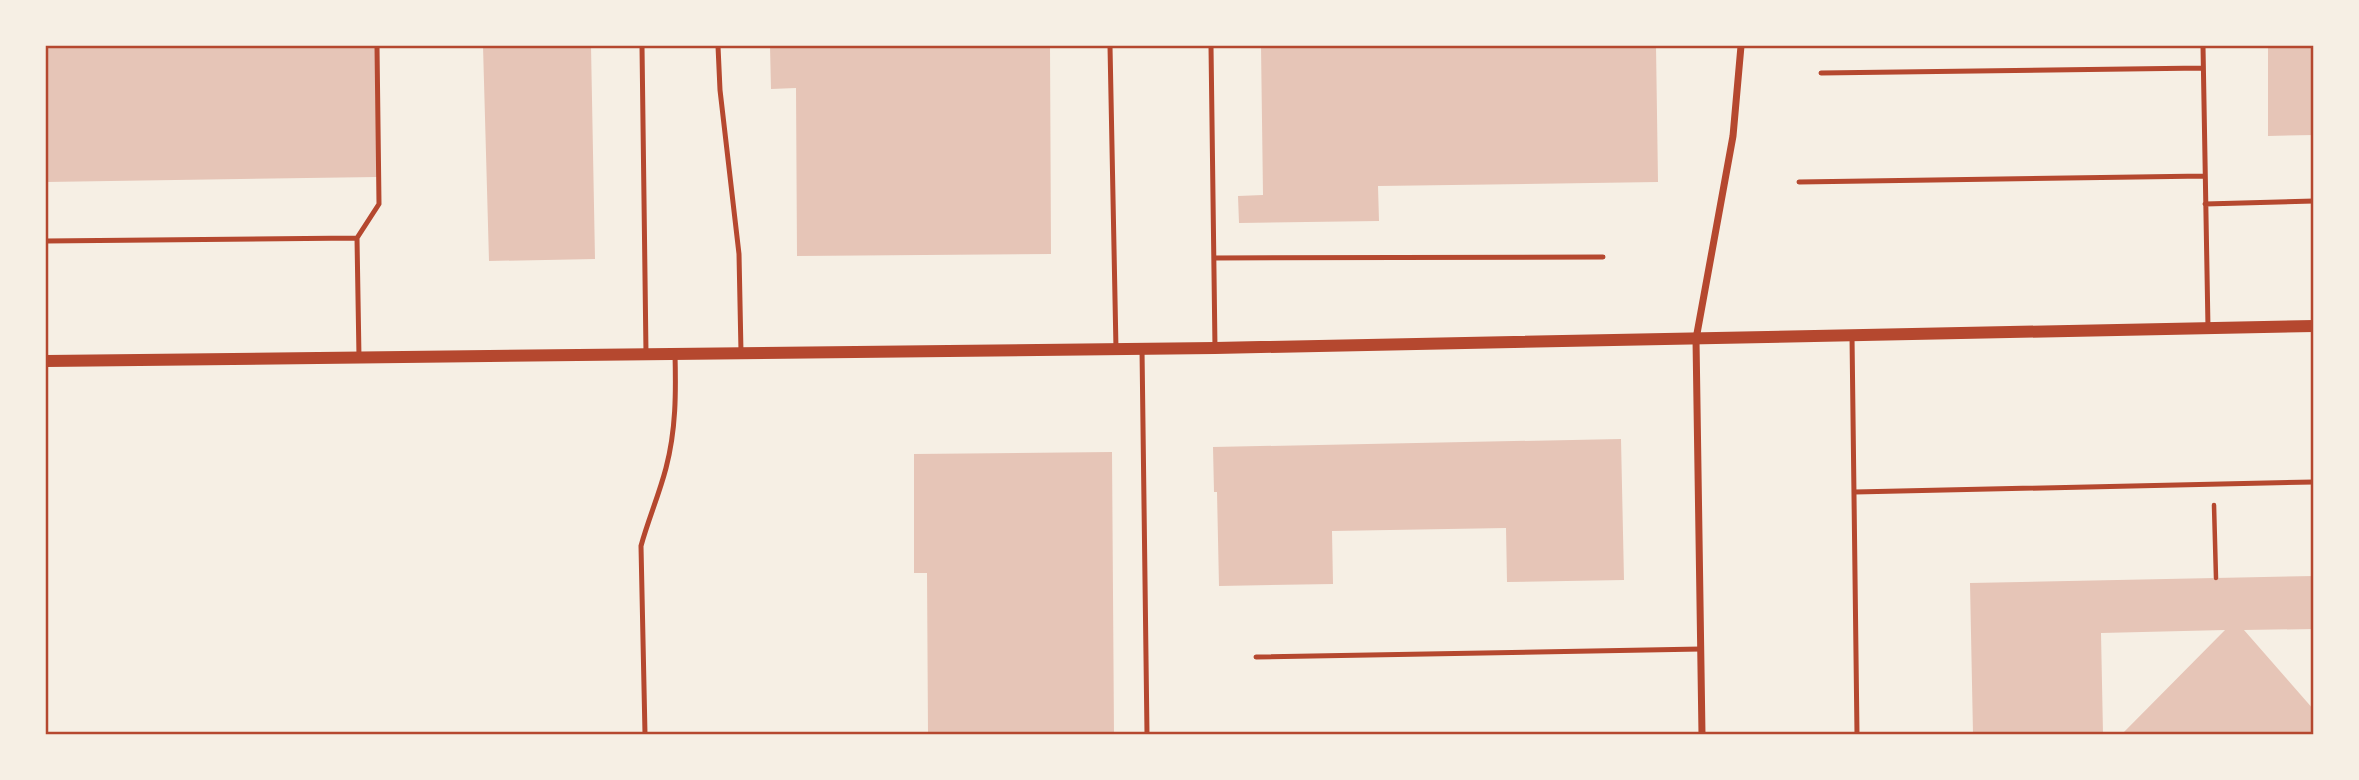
<svg xmlns="http://www.w3.org/2000/svg" width="2359" height="780" font-family="Inter,sans-serif">
<rect width="100%" height="100%" fill="#f6efe4"/>
<!-- building -->
<path fill="#e6c5b7" d="M46,46H375L377,177L46,182Z
M483,46H591L595,259L489,261Z
M770,46H1050L1051,254L797,256L796,88L771,89Z
M1261,46H1656L1658,182L1378,186L1379,221L1239,223L1238,196L1263,195Z
M2268,46H2314V135L2268,136Z
M1621,439L1624,580L1507,582L1506,528L1332,531L1333,584L1219,586L1217,492H1214L1213,447Z
M1112,452L1114,734H928L927,573H914V454Z
M2314,576V629L2244,630L2314,710V734H2122L2225,630L2101,633L2103,734H1973L1970,583Z"/>
<g fill="none" stroke-linecap="round" stroke-linejoin="round">
<!-- path -->
<path stroke="#b5482f" stroke-width="4.5" d="M2214,505L2216,578"/>
<!-- service -->
<path stroke="#b5482f" stroke-width="5" d="M642,46L646,353
M718,46L720,90L739,254L741,352
M1110,46L1116,349
M1211,46L1215,348
M2203,46L2208,328
M1821,73L2203,68
M1799,182L2205,176
M2205,204L2314,201
M46,241L357,238
M1214,258L1603,257
M1852,336L1857,734
M1142,349L1147,734
M359,357L357,238L379,204L377,46
M1855,492L2314,482
M1256,657L1701,649
M645,734L641,546C648,520 659,495 666,468C676,430 676,393 675,354"/>
<!-- minor -->
<path stroke="#b5482f" stroke-width="7" d="M1702,734L1696,339L1733,136L1741,46"/>
<!-- tertiary -->
<path stroke="#b5482f" stroke-width="12" d="M46,361L1215,348L2314,326"/>
</g>
<!-- border -->
<rect width="2359" height="780" fill="none" stroke="#f6efe4" stroke-width="94"/>
<rect x="47" y="47" width="2265" height="686" fill="none" stroke="#b5482f" stroke-width="2.5"/>
</svg>
